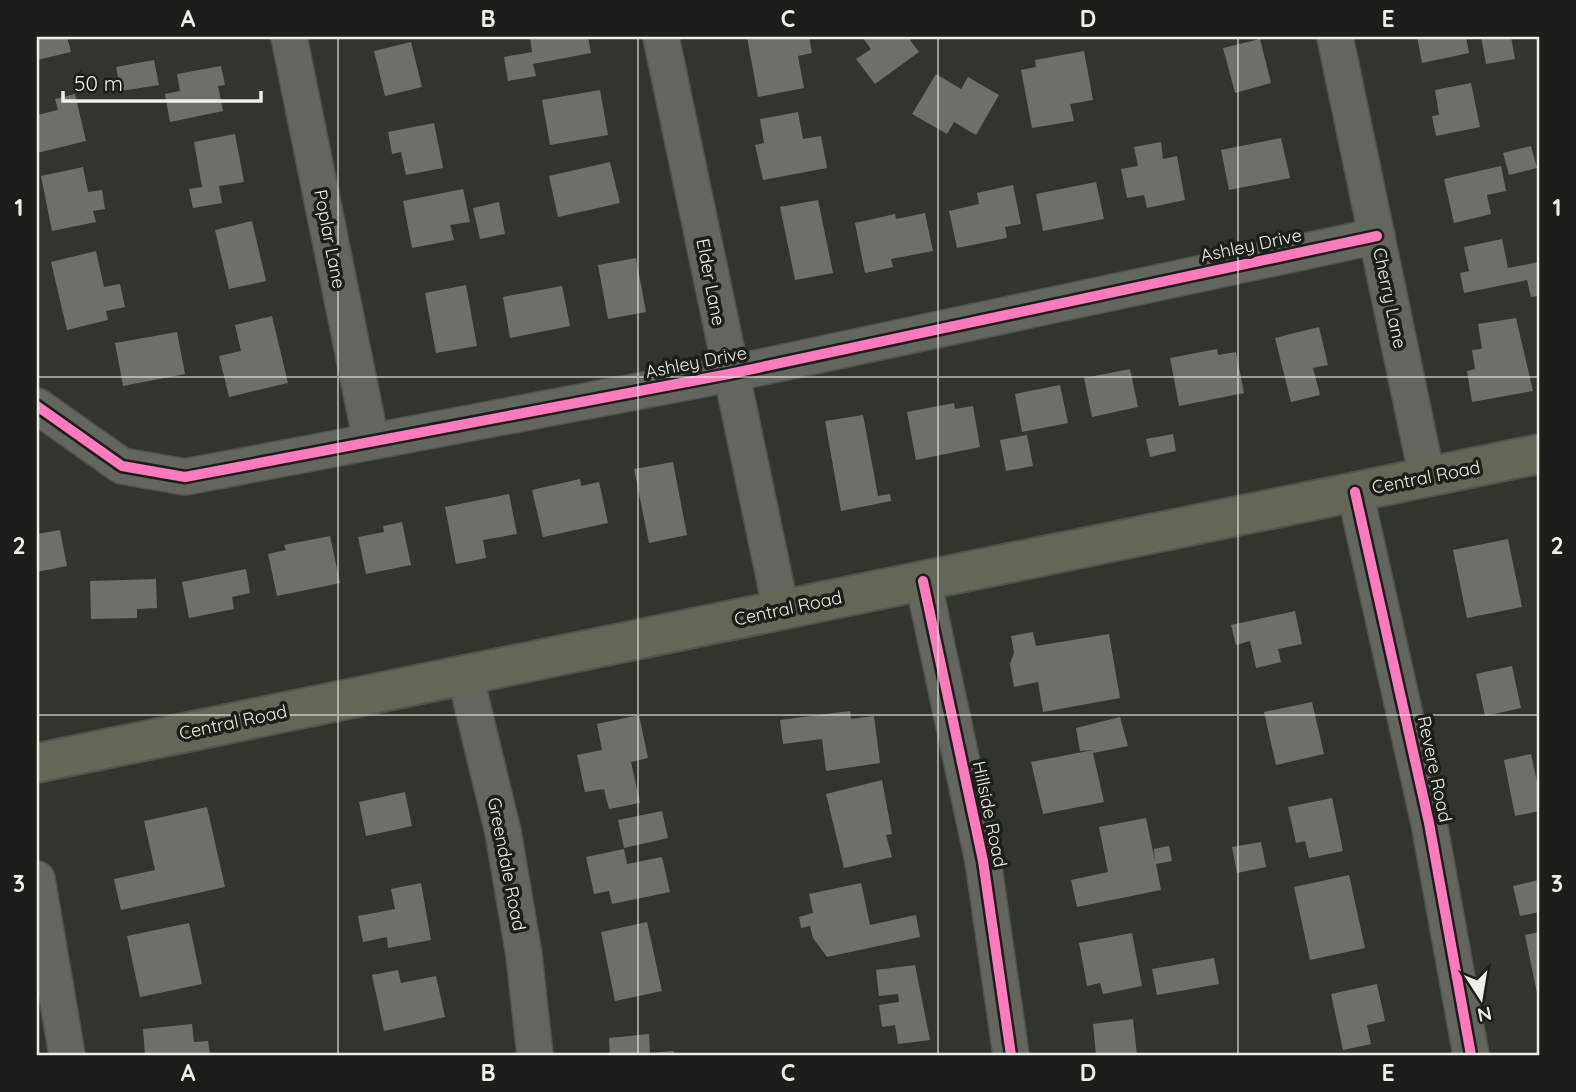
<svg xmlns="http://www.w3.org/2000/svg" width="1576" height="1092" font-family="Quicksand,sans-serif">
<rect width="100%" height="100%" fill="#32352e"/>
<!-- building -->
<path fill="#6d7069" d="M37,37H67L71,52L37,60Z
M530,37H588L591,53L533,64L536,76L508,81L504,57L532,52Z
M747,37H809L812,53L798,56L804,88L758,97Z
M862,37H914L910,40L919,52L875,84L856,59L871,49Z
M1417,37H1466L1469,53L1422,63Z
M1481,37H1511L1515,59L1486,64Z
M1260,39L1271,83L1235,93L1223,48Z
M411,42L422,87L385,96L374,51Z
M1084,51L1093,100L1070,104L1074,121L1032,128L1021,70L1036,67L1035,60Z
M154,60L159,85L121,91L116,67Z
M221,66L225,85L218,86L223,111L170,122L165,94L180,91L177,74Z
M936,74L961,89L968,77L999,95L976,135L954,122L947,134L912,114Z
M1471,83L1480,127L1436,136L1432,116L1439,115L1435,90Z
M600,90L608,135L550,145L542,100Z
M75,94L86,141L37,153V115L58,110L55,99Z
M798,112L803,139L821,136L827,168L763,180L755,145L764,143L760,119Z
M434,123L443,168L406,175L401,152L392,154L388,132Z
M235,134L244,182L219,186L222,203L193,208L189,189L202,187L194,142Z
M1281,138L1290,178L1229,190L1221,150Z
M1161,142L1163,159L1177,156L1185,200L1147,208L1144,195L1127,198L1121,169L1138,166L1134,147Z
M1531,146L1537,168L1509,175L1503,153Z
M610,162L620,203L558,217L549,176Z
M1501,166L1506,191L1487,195L1491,214L1454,223L1444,179Z
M83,167L88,192L102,190L105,209L93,211L96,222L52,231L41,176Z
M1096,182L1104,219L1043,231L1036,194Z
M1013,185L1021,224L1005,227L1007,238L957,248L949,211L979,204L977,193Z
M463,189L470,222L450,225L454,240L412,248L403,201Z
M818,200L833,273L795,280L780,207Z
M499,202L505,234L480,239L473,208Z
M925,213L933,251L891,259L893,267L865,273L855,223L895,214L896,219Z
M252,221L266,281L229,289L215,230Z
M1502,239L1508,268L1539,262V296L1531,297L1527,280L1464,293L1460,273L1469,271L1464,247Z
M96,251L104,287L120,284L125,307L106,311L108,320L67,330L51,262Z
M636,258L646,312L608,319L598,265Z
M466,285L477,346L436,353L425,293Z
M562,286L570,326L510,338L503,297Z
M272,316L288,383L229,397L219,356L241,351L235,325Z
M1516,318L1533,391L1472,402L1467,371L1475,369L1472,350L1482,349L1478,324Z
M1319,327L1328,365L1313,368L1320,395L1291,402L1275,338Z
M177,332L185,374L123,386L115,343Z
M1217,349L1218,355L1236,352L1244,393L1179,406L1170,358Z
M1130,369L1138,407L1092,417L1084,378Z
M1060,385L1068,423L1022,432L1015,394Z
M954,403L955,409L973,406L980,447L916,460L907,412Z
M863,415L878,496L890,494L891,501L841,511L825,421Z
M1173,434L1176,451L1150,457L1146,439Z
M1027,435L1033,466L1006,471L1000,440Z
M673,462L687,535L649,543L634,469Z
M580,479L581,486L599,482L608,523L543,537L532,490Z
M509,494L517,534L483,540L486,558L456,564L445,507Z
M402,522L411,565L366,574L358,537L384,532L383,526Z
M60,530L67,566L37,572V534Z
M330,536L340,583L277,596L268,554L286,550L284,545Z
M1508,539L1522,607L1467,618L1453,550Z
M246,569L250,593L232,597L234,609L189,618L182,582Z
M156,579L157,608L137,609V618L91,619L90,581Z
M1295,611L1302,644L1278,649L1281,662L1256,668L1250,641L1236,645L1231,625Z
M1033,632L1036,646L1109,634L1120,698L1043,712L1038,682L1014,687L1010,664L1014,653L1011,636Z
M1512,666L1521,708L1485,716L1476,674Z
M1312,702L1324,754L1276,765L1264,712Z
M850,711L851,719L874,716L880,763L826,771L822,739L783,744L780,720Z
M639,715L648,758L631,762L640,803L609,809L604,789L585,792L577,755L602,750L597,724Z
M1120,717L1128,746L1093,753L1104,802L1043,814L1031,762L1093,750L1080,751L1076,728Z
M1531,754L1539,791V811L1515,816L1504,760Z
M882,780L892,834L886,835L892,857L844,868L826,794Z
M405,792L412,826L366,836L359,802Z
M1332,798L1343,851L1309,858L1305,841L1296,843L1288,807Z
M207,807L225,887L121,910L114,879L155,870L144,821Z
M662,811L668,838L624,848L618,820Z
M1146,818L1155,861L1154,849L1169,846L1172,861L1156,864L1161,890L1077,907L1071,880L1108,872L1099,827Z
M1261,842L1266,867L1237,873L1232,847Z
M624,849L627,864L662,857L670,892L612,904L609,891L594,894L586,857Z
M1349,875L1365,948L1310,960L1294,887Z
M1539,880V912L1520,916L1513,886Z
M421,883L431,940L388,948L387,937L363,942L358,916L395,909L391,889Z
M861,883L870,925L916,915L920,937L827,957L813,938L810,926L801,928L799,917L813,913L809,894Z
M647,922L662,991L615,1001L601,932Z
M189,923L202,984L140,997L127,936Z
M1539,932V998H1538L1525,935Z
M1132,933L1142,986L1103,994L1100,983L1087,986L1079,943Z
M1214,958L1219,984L1157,995L1152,969Z
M915,965L930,1040L898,1044L895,1025L882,1027L879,1005L899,1002L898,994L879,996L876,970Z
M398,970L401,983L436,976L445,1017L384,1031L372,975Z
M1377,984L1385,1021L1367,1025L1371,1044L1343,1050L1331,994Z
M1133,1019L1137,1055H1096L1093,1024Z
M192,1024L194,1042L208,1041L210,1055H145L143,1029Z
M649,1034L650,1053L674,1051V1055H610L609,1038Z"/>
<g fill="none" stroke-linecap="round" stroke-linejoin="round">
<defs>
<path id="minor" d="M289,37L371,441
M661,37L781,610
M1335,37L1427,477
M37,406L122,466L185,477L729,374L1377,236
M1355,492L1429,823L1471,1055
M923,581L983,861L1011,1055
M465,675L503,832L524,955L535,1055
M37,879L67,1055"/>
<path id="major" d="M37,763L1539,454"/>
</defs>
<!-- minor casing -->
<use href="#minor" stroke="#51534d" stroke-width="38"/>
<!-- major casing -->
<use href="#major" stroke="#51534d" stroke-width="42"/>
<!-- minor -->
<use href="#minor" stroke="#63655f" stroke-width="35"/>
<!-- major -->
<use href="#major" stroke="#626758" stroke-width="38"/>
<defs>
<path id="cycleway" d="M37,406L122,466L185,477L729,374L1377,236
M1355,492L1429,823L1471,1055
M923,581L983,861L1011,1055"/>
</defs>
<!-- cycleway casing -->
<use href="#cycleway" stroke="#1c1f19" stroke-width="15"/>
<!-- cycleway -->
<use href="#cycleway" stroke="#fd7abc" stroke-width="10"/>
</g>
<!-- grid -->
<path fill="none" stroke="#ecf0e7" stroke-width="2" stroke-opacity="0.55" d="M338,37V1055M638,37V1055M938,37V1055M1238,37V1055M37,377H1539M37,715H1539"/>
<g text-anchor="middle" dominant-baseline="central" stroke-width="7" stroke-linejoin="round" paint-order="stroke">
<!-- street labels -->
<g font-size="18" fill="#ecf0e7" stroke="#1c1f19">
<text transform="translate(330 239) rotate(79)">Poplar Lane</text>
<text transform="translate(1251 245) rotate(-12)">Ashley Drive</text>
<text transform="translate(711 282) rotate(79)">Elder Lane</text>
<text transform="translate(1390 298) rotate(78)">Cherry Lane</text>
<text transform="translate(696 362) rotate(-11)">Ashley Drive</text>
<text transform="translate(1426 477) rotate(-11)">Central Road</text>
<text transform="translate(788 608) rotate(-12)">Central Road</text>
<text transform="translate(233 722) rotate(-12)">Central Road</text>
<text transform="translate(1435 769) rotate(78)">Revere Road</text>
<text transform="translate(990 814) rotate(78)">Hillside Road</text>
<text transform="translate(507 864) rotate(79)">Greendale Road</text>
</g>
</g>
<!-- border -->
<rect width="1576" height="1092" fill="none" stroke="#1c1f19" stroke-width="77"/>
<!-- north arrow -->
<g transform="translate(1481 998) rotate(168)" stroke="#1c1f19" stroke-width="5" paint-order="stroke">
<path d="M0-5L12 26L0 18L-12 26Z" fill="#ecf0e7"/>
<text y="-10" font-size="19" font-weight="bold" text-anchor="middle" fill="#ecf0e7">N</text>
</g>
<!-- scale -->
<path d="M63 91v10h198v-10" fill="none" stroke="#ecf0e7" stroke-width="3.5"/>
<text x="74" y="91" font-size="21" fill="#ecf0e7" stroke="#1c1f19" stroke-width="5" paint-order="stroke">50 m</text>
<rect x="38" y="38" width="1500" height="1016" fill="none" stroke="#ecf0e7" stroke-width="2.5"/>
<g font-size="23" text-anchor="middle" font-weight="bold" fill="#ecf0e7">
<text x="188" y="27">A</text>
<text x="488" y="27">B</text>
<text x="788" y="27">C</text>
<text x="1088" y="27">D</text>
<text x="1388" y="27">E</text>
<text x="19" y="216">1</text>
<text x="1557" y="216">1</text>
<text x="19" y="554">2</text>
<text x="1557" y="554">2</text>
<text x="19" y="892">3</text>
<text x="1557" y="892">3</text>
<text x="188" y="1081">A</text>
<text x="488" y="1081">B</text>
<text x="788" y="1081">C</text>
<text x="1088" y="1081">D</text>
<text x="1388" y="1081">E</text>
</g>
</svg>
